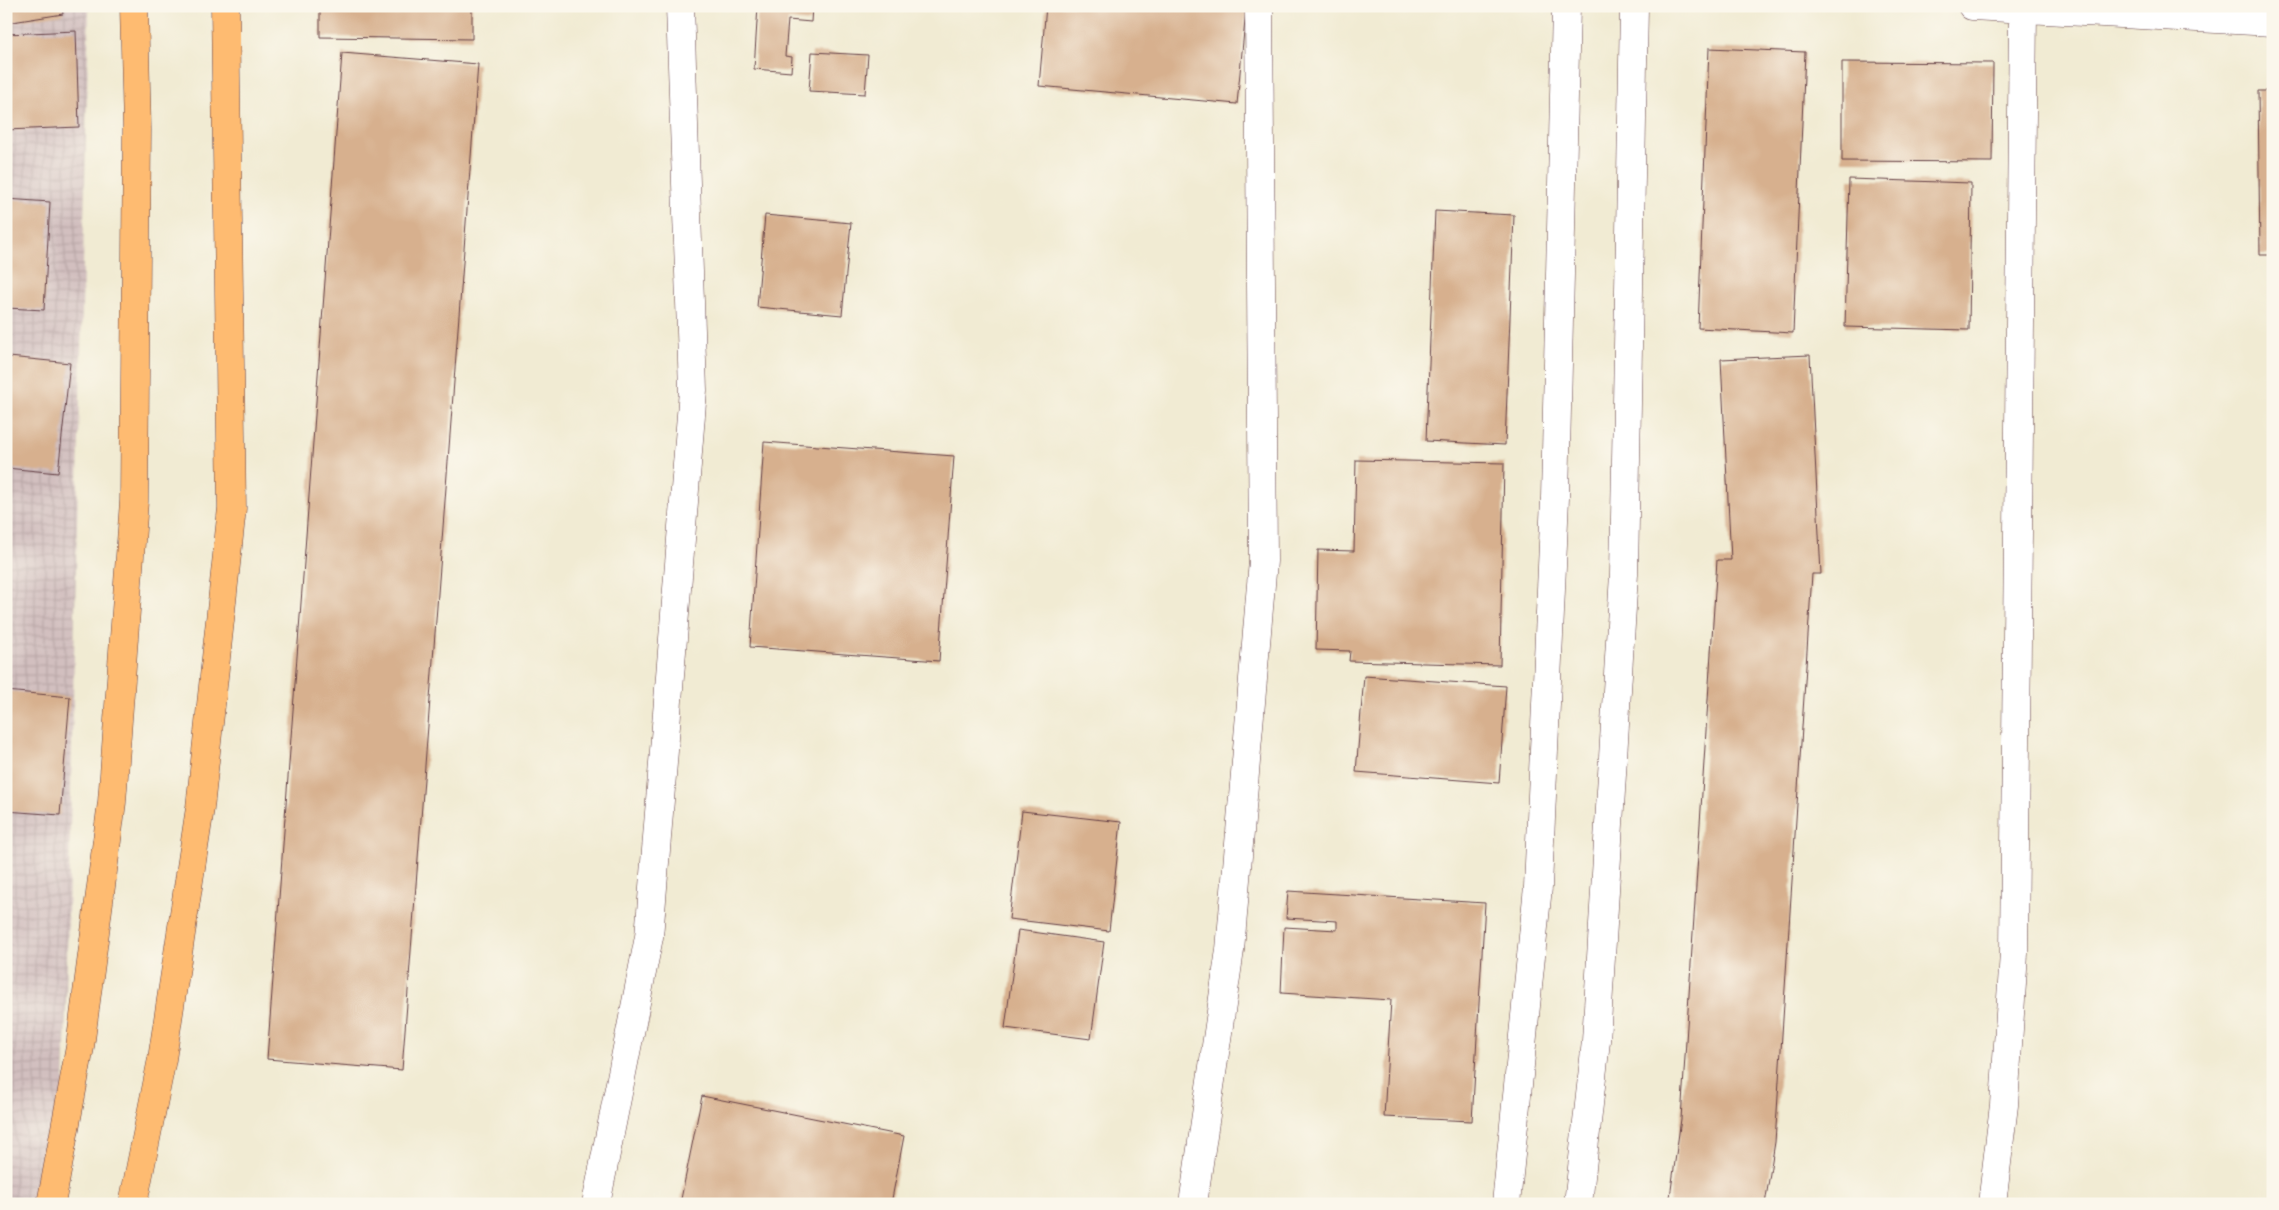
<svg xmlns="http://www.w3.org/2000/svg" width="2279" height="1210" font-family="Delius,sans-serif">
<defs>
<pattern id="industrial-grid" width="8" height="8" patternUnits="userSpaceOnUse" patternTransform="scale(1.25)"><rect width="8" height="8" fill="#d2bfbf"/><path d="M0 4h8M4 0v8" fill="none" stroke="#b6a4a4"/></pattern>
</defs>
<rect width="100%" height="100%" fill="#fbf7ec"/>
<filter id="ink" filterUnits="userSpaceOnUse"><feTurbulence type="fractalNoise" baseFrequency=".02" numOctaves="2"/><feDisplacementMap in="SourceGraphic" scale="10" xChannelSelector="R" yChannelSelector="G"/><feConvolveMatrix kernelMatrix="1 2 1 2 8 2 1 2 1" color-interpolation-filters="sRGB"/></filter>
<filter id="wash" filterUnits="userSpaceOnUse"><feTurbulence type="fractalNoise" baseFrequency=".0096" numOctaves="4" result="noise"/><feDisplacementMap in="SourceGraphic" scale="20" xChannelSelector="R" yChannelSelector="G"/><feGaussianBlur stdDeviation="1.12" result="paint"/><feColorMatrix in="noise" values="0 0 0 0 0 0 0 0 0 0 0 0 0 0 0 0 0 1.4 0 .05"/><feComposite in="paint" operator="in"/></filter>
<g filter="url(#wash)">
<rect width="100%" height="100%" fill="#f1ebd3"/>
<!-- industrial -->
<path fill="url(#industrial-grid)" d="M6,6H89L64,1088L40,1204H6Z"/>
<g id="blocks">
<!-- building -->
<path fill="#d7b08e" d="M6,6H62L63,14L6,23Z
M320,6H472V39L320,37Z
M758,6H812L811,22L788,20L785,56L792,57L791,72L754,69Z
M1046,6H1200L1246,10L1237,104L1039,86Z
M76,31L79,127L6,130V34Z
M1709,48L1805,52L1793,333L1698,328Z
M812,52L868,55L865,94L809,91Z
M342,53L478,64L402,1070L267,1059Z
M1842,62L1993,63L1992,162L1842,161Z
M2258,91H2273V255H2260Z
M1849,179L1971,183L1969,330L1845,327Z
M6,199L50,202L44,310L6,308Z
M1435,211L1514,215L1505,445L1426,441Z
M765,215L851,223L842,315L757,307Z
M1810,355L1821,574H1812L1775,1142L1765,1204H1669L1681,1119L1717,560H1731L1721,359Z
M9,357L70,363L58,473L6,468V385Z
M764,442L954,456L939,661L750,647Z
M1356,460L1504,463L1500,665L1349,661L1350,651L1316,650L1318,550L1354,551Z
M1364,676L1506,686L1499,783L1356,772Z
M6,691L70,697L60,815L6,811Z
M1022,811L1121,822L1109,931L1009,919Z
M1288,891L1485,903L1472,1121L1384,1117L1391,1000L1281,993L1284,927L1337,930V921L1286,918Z
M1018,930L1104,942L1091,1039L1005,1028Z
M702,1096L904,1136L891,1204H680Z"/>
</g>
</g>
<g filter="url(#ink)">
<use href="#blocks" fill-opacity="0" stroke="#633e44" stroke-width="1"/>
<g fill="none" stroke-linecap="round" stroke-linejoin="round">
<defs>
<path id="minor" d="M1972,6L2273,22
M596,1204L649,937L693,390L680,6
M1193,1204L1230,950L1263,561L1259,6
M1506,1204L1538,887L1555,498L1566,6
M1578,1204L1596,1041L1624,574L1634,6
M1992,1204L2004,1105L2014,953L2023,9"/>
<path id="major" d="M51,1204L80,1047L112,802L134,501L137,130L134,6
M133,1204L162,1059L200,808L232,508L225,6"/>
</defs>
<!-- minor casing -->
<use href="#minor" stroke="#633e44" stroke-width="29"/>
<!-- major casing -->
<use href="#major" stroke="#633e44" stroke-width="29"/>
<!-- minor -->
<use href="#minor" stroke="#fff" stroke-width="28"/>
<!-- major -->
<use href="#major" stroke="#febb71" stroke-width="28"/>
</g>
</g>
<!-- margin -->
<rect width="2279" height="1210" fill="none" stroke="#fbf7ec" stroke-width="25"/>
</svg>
